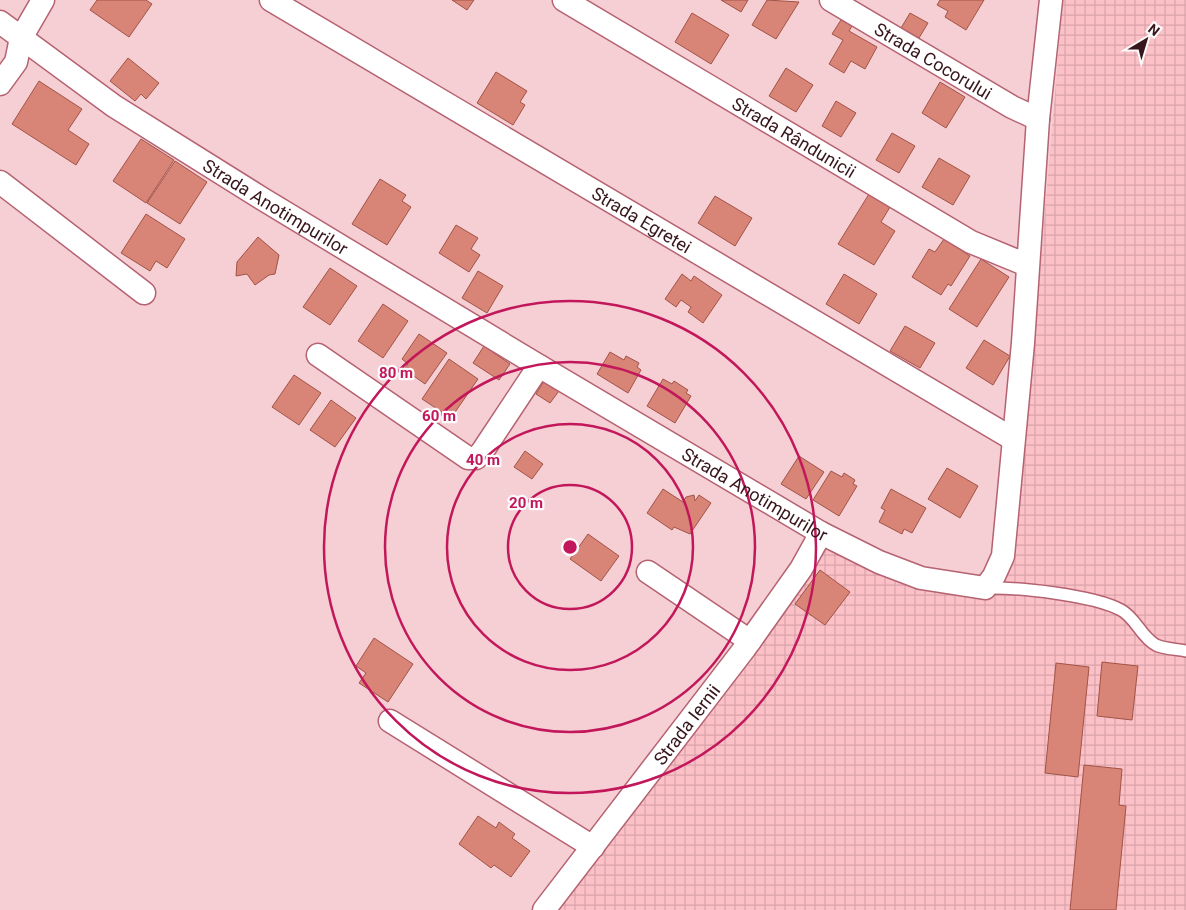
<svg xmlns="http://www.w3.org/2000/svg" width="1186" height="910" font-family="Roboto,sans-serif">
<defs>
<pattern id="industrial-grid" width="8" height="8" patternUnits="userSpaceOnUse" patternTransform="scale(1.25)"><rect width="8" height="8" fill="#fcc0c7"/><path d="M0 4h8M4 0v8" fill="none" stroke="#d9a4aa"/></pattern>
</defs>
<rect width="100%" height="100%" fill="#f5cfd4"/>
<!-- industrial -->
<path fill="url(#industrial-grid)" d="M1063,0H1186V910H557L827,541L955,591L998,594L1015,561Z"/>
<!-- building -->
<path fill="#d88476" stroke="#a25347" d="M97,0H146L152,4L129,37L90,10Z
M452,0H474L467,10Z
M721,0H748L741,12Z
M767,0L799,2L776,39L752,25Z
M940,0H984L966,30L945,17L948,11L937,5Z
M692,13L729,35L711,64L675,42Z
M910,13L928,23L919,38L901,28Z
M841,20L852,26L849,31L877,47L865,69L851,61L844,73L829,64L843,40L832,34Z
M128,58L159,83L146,99L141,94L135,101L110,81Z
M786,68L813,85L796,112L769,96Z
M496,72L527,91L520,102L525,105L513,125L477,103Z
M39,81L82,109L68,130L89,144L76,165L12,124Z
M940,82L965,97L946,128L922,113Z
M836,101L856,113L841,137L822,126Z
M892,133L915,146L899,173L876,160Z
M141,139L174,160L146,203L113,181Z
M939,158L970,176L953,205L922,187Z
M175,161L207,182L180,224L147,203Z
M380,179L406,195L402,201L411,207L387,245L352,224Z
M869,194L890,207L881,222L895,231L874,265L838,244Z
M715,196L752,218L735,246L698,223Z
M146,214L185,239L167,268L156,261L150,271L121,253Z
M456,225L478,238L471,249L480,255L469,272L439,253Z
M258,237L279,255L275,274L269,275L255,285L247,274L236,276L237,262Z
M944,239L970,256L951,286L948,284L941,295L912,277L929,249L935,252Z
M981,259L1009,277L977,327L949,309Z
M330,268L357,286L330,325L303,307Z
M478,271L503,286L487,313L462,298Z
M682,274L691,281L694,276L722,295L703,323L688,312L691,307L681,300L676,307L665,299Z
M844,274L877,294L859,324L826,304Z
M383,304L408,321L383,358L358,341Z
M905,326L935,343L920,368L890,351Z
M419,334L447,353L425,384L404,369L408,364L402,359Z
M984,340L1010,356L993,385L966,368Z
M484,346L510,364L499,380L473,363Z
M610,352L624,360L626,356L639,363L637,367L641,370L628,393L597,374Z
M449,359L478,379L451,418L422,399Z
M294,375L321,393L299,425L272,407Z
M663,379L672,384L674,381L688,390L686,393L691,396L675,423L647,406Z
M544,381L559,391L550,403L536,394Z
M331,400L356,418L335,447L310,430Z
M525,451L543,464L532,479L514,467Z
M799,456L824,472L806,499L781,484Z
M947,468L978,486L960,518L928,499Z
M831,471L842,477L844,473L855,480L853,484L857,486L839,516L813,500Z
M663,489L683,502L686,497L694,495L695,501L699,495L711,503L690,534L674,527L672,530L647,513Z
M891,489L926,508L912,533L904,529L902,534L879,522L885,510L881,508Z
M588,534L619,556L601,581L570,559Z
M820,570L850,592L825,625L795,604Z
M374,638L413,664L388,702L359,683L366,673L356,666Z
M1102,662L1138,666L1132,720L1097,716Z
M1056,663L1089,667L1078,777L1045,773Z
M1084,765L1122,769L1119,805L1126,806L1116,910H1070Z
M478,816L496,828L499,822L515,834L512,838L530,851L511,877L494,865L491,868L459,844Z"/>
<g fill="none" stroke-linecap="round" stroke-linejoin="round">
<defs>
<path id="lane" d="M985,588C1017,587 1093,595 1121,610C1136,618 1141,637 1156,645C1164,649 1177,649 1186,651"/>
<g id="street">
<path id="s1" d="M271,0L1013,439"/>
<path id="s2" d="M564,0L971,242L1027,265"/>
<path id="s3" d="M831,0L1012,107L1038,119"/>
<path id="s4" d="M0,22L114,106L261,198L539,366L821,533L879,562L921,578L985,588L994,576L1003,556L1023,343L1038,119L1051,0"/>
<path d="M0,84L16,62L21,38L43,0"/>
<path d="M0,182L144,293"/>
<path d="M318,355L468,458H476L482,452L539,366"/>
<path d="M648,572L750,641"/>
<path d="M390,721L593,847"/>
<path id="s5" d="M544,910L745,648L801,569L821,533"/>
</g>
</defs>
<!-- lane casing -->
<use href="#lane" stroke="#b56271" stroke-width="14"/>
<!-- street casing -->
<use href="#street" stroke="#b56271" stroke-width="25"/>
<!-- lane -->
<use href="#lane" stroke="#fff" stroke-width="11"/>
<!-- street -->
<use href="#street" stroke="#fff" stroke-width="22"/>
</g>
<!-- distance rings -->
<g fill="none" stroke="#c2185b" stroke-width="2.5">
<circle cx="570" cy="547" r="62"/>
<circle cx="570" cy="547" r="123"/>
<circle cx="570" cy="547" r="185"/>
<circle cx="570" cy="547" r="246"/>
</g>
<g text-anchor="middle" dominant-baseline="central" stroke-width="4.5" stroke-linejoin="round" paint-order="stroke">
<!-- street labels -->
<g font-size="18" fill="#37161c" stroke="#fbfbfb">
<text stroke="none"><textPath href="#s3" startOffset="119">Strada Cocorului</textPath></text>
<text stroke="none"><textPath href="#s2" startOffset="268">Strada Rândunicii</textPath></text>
<text stroke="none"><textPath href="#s4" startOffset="332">Strada Anotimpurilor</textPath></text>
<text stroke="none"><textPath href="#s1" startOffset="431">Strada Egretei</textPath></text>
<text stroke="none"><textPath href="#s4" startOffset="891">Strada Anotimpurilor</textPath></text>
<text stroke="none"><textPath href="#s5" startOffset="234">Strada Iernii</textPath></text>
</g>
</g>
<circle cx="570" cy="547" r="8" fill="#c2185b" stroke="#fbfbfb" stroke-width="2.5"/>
<g font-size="15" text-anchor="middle" font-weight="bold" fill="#c2185b" stroke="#fbfbfb" stroke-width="4.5" stroke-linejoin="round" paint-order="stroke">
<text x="396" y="378">80 m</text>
<text x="439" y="421">60 m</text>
<text x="483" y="465">40 m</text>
<text x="526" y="508">20 m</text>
</g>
<!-- north arrow -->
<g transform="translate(1146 40) rotate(38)" stroke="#fbfbfb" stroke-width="4" paint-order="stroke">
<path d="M0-4L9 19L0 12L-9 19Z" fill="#37161c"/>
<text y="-8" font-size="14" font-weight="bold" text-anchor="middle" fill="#37161c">N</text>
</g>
</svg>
